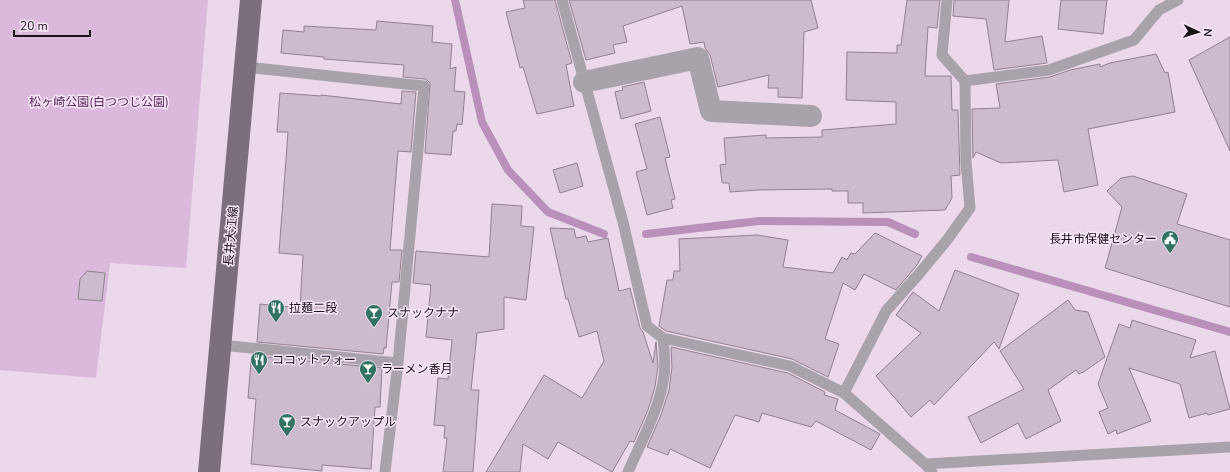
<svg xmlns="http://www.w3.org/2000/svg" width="1230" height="472" font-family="'Nunito Sans','Noto Sans JP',sans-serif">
<rect width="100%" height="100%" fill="#ebd9eb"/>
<!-- green -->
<path fill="#dbb9dc" d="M0,0H208L186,268L110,263L96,378L0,370Z"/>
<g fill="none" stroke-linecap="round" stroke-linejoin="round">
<!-- stream -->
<path stroke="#b990ba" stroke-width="8" d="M455,0L482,122L508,170L548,212L604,234
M646,234L759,221L888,222L915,234
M971,257L1230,332"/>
</g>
<!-- building -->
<path fill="#cbc" stroke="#908091" d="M523,0H555L572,63L566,65L574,106L537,114L523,67L520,68L506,12L525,8Z
M569,0H811L818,28L804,32L802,98L778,97V88H768L769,75L718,87L710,55L705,48L704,42L690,44L682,6L623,26L627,42L613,45L615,53L586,60Z
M907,0H940L937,28L928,27L925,76H951L952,110H958L960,175L951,176L952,198L945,210L863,213V203H848V191H832V189L758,190L730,192L729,183H722L720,165L726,164L724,138L766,135V138L822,137V130L896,124V102L846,100L847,52L897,53V45H901Z
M954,0H1009L1005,42L1042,36L1047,63L994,70L986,19L953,16Z
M1061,0H1107L1103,34L1058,29Z
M377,21L433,26L432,42L452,44L450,69L456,67L454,91L465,92L462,125L457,124L456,131H453L451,155L425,153L430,83L428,81L425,79L403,77L404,65L324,59V57L281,53L283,30L304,32V26L376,30Z
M1230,37V151L1189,60Z
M1156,54L1165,73L1168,72L1175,112L1088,129L1098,185L1064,192L1058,160L1001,163L976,152L973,158L972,109L1000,108L996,84L1050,77L1070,70L1100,64V67L1110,63Z
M644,82L651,111L621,119L615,92L623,90L622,87Z
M402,91L416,92L411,152L398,151L390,250H402L399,282H392L386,348H384L383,354L257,342L260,304L300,308L303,255L279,253L288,132H277L280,93L321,96V95L401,104Z
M660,117L670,157L665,158L675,199L671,200L673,208L647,215L636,172L647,169L635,124Z
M577,163L583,186L560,193L553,170Z
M1133,176L1187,194L1177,224L1230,240V307L1105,268L1122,207L1107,191L1121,178Z
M492,204L522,206L521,226L534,227L526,300L504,297V329L477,333L471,390H479L473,472H443L447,438H444L445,426L434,425L438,378L448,379L452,340L426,337L431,285L413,283L416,251L489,257Z
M550,228L574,229L576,238L586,236L588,242L608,238L619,291L630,288L640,328L643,332L653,363L656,342L658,366L655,387L648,410L634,442L630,441L612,472L558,442L548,459L523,444L520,472H486L544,375L582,398L604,361L597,331L579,337L568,299H566Z
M875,233L922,256L917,265L896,290L864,274L855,290L843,283L825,339L839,344L828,377L792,359L666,331L659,326L667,280H673L674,271H680L679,239L757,235L788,240L783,267L833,273L842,257L847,260L851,253L855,254Z
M955,270L1019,294L999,349L994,342L934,405L930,400L911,417L876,376L921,333L896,315L913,292L939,311Z
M87,271L105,273L102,301L78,299L80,279Z
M1068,300L1075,310L1088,312L1105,357L1082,373V372L1079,374L1076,370L1048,390L1061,421L1026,439L1018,423L981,443L968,417L1024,389L1000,351Z
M1132,320L1196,340L1190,358L1215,351L1230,409L1208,415L1207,413L1189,418L1180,384L1129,368L1151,421L1117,434L1116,430L1108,434L1099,412L1108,408L1098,384L1119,324L1130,328Z
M671,347L788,373L825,392L824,395L838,399L835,410L880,434L871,450L816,421L811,427L762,413L759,422L735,415L710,468L670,449L668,455L647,447L661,415L669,390L672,367Z
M256,356L382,368L380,407H375L371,469L322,465V471L251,464L256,399L248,398L251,361H255Z"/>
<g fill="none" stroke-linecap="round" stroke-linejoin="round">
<!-- service -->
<path stroke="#aaa2aa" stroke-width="11" d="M562,0L623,222L647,326L663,338L790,366L844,393L925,464L932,472
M246,67L424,86L398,363
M965,81L1049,70L1134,40L1159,10L1178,0
M221,345L398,363L385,472
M844,393L886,311L918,275L947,240L970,208L966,162L965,81L942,55L947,0
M925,464L1230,447
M628,472C641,442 660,408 664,376C666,363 664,351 663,338"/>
<!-- minor -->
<path stroke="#aaa2aa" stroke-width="22" d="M584,82L698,58L711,111L811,116"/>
<!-- primary -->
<path stroke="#7c6f7d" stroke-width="22" d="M209,472L251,0"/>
</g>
<!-- icons -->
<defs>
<symbol id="civic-pin" viewBox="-11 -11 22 30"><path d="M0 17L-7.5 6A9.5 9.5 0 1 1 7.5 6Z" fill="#327364" stroke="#f8e6f9"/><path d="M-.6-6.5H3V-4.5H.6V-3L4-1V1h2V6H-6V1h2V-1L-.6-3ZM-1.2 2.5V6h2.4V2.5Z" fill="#fff"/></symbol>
<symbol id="restaurant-pin" viewBox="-11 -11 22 30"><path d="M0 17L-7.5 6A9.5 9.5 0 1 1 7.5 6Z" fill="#327364" stroke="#f8e6f9"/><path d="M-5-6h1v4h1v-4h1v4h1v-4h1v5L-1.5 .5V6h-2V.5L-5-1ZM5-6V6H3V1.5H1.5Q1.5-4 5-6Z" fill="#fff"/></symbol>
<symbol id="bar-pin" viewBox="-11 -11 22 30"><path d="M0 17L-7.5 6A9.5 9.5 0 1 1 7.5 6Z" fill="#327364" stroke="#f8e6f9"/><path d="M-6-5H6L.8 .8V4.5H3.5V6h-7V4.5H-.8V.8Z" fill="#fff"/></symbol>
</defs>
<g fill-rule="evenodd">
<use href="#civic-pin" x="1160" y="229" width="20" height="27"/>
<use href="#restaurant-pin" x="266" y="298" width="20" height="27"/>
<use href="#bar-pin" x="364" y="303" width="20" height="27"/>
<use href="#restaurant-pin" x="249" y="350" width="20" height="27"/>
<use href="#bar-pin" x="358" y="359" width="20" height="27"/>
<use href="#bar-pin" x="277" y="412" width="20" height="27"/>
</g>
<g text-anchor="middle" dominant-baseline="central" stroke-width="3" stroke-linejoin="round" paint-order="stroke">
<!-- park labels -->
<g font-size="12" fill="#57255a" stroke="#f8e6f9">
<text x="99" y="102">松ヶ崎公園(白つつじ公園)</text>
</g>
<!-- street labels -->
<g font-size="12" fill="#191219" stroke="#f8e6f9">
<text transform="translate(231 236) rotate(-85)">長井大江線</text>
</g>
<!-- poi labels -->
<g font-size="12" fill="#191219" stroke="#f8e6f9" text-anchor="start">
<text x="1157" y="239" text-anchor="end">長井市保健センター</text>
<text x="289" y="308">拉麺二段</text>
<text x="387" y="313">スナックナナ</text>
<text x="272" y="360">ココットフォー</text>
<text x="381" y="369">ラーメン香月</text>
<text x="300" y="422">スナックアップル</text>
</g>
</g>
<!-- north arrow -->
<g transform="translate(1198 32) rotate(94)" stroke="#f8e6f9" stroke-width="3" paint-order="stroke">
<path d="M0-3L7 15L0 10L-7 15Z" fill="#191219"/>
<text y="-6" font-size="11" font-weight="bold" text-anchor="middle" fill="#191219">N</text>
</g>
<!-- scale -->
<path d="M14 30v6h76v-6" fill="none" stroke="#191219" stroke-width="2"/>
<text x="20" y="30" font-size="12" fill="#191219" stroke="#f8e6f9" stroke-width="3" paint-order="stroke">20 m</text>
</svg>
